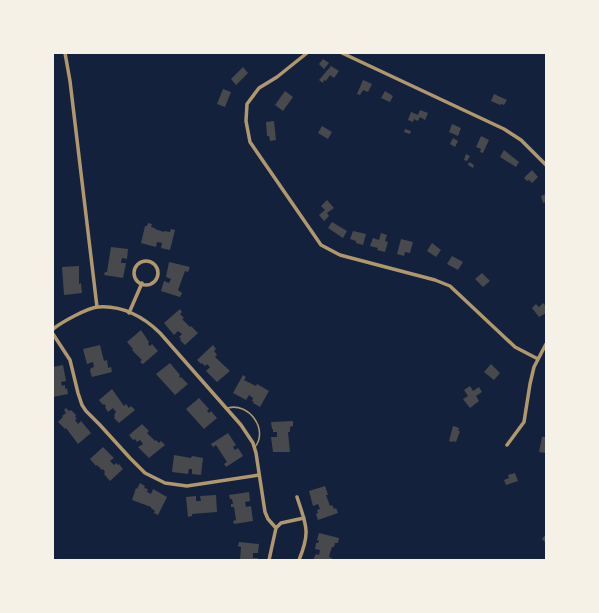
<svg xmlns="http://www.w3.org/2000/svg" width="599" height="613" font-family="'Nunito Sans',sans-serif">
<rect width="100%" height="100%" fill="#14213d"/>
<!-- building -->
<path fill="#48494c" d="M323,59L329,63L324,69L319,64Z
M331,66L339,71L334,78L330,75L326,81L324,80L323,83L319,80Z
M243,67L248,73L236,85L231,79Z
M363,80L372,84L368,92L363,90L360,95L357,94Z
M223,89L231,92L225,107L217,104Z
M285,91L293,97L283,111L275,105Z
M385,91L393,96L390,102L381,98Z
M494,94L507,100L504,105L501,104L500,105L491,101Z
M420,110L428,113L425,120L420,117L418,121L414,119L413,122L408,120L411,112L418,115Z
M274,121L276,140L270,141L269,136H267L266,122Z
M452,124L461,128L458,136L449,132Z
M322,126L332,132L328,139L318,133Z
M405,129L411,131L410,134L404,132Z
M481,136L489,140L483,153L480,152L481,149L476,147Z
M453,138L458,141L455,147L450,144Z
M504,150L519,162L516,167L500,157Z
M466,154L470,156L467,161L464,160Z
M469,162L474,165L473,168L468,165Z
M532,170L538,177L532,183L529,180L527,181L524,178Z
M546,194V202L543,203L541,196Z
M327,200L334,208L327,213L329,216L324,221L319,215L325,210L321,206Z
M332,222L347,231L343,238L328,228Z
M148,223L152,224L151,227L155,228V229L164,232V231L170,232L171,229L175,230L170,250L161,248L162,243L157,242L156,247L141,243L145,226H147Z
M353,231L366,234L363,245L356,243V241L350,239Z
M381,233L387,235L385,241L388,242L385,252L377,250L378,248L370,246L373,238L379,240Z
M401,239L413,242L410,253L405,252L404,256L397,254Z
M432,243L441,250L436,257L427,251Z
M111,247L128,249L127,259L122,258L121,263H126L123,278L104,275L105,272H107Z
M452,256L463,262L458,270L447,264Z
M169,262L190,267L188,272L185,271L181,282L178,290L182,293L180,297L161,291L164,281L169,283L171,279L166,277Z
M79,266V284L81,283L82,293L64,295L62,267Z
M482,273L490,281L483,287L475,279Z
M543,303L546,306V313L539,317L532,308L536,304L539,307Z
M180,309L182,312L180,314L184,318L182,319L190,327L191,326L198,333L185,345L180,340L181,339L179,337L182,334L178,331L174,335L164,323Z
M141,330L149,342L148,344L150,346L152,344L158,351L143,364L140,362L142,360L132,350L133,349L127,342Z
M100,345L104,361L107,360L108,368L111,367L112,372L92,377L90,371L91,368L94,367L93,362L87,364L83,349Z
M213,345L216,349L214,351L217,355L215,357L230,371L217,382L206,371L210,367L207,364L205,366L202,363L201,364L197,360Z
M170,363L180,375L179,376L180,378L181,377L188,384L175,395L156,374Z
M491,364L500,373L494,380L484,372Z
M63,365L66,381L61,382L62,386L65,385V389L67,388L68,394L53,397V367Z
M243,375L246,377L244,380L256,386L257,384L269,391L260,407L253,403L254,402L252,401L253,398L249,395L246,400L233,393Z
M470,386L473,391L479,387L482,392L476,396L479,401L470,408L463,399L468,396L464,390Z
M112,389L124,406L126,404L129,408L131,406L135,410L119,423L114,418L115,416L114,415L116,412L113,408L108,412L105,407L106,406L104,404L103,405L99,400Z
M199,398L209,409L207,411L209,413L211,411L217,418L204,429L186,409Z
M66,408L69,411L71,410L76,415L75,417L77,418L75,420L78,424L81,421L91,433L78,444L66,428L65,429L58,422L63,417L62,416L66,413L64,410Z
M293,421V426L290,427V432H288L290,452H273L271,437H277V432H273V429H272L271,422Z
M142,424L149,431L147,433L155,441L156,440L159,443L161,441L165,445L149,458L138,447L143,444L140,440L137,442L135,439L133,440L129,435Z
M453,426L459,428L458,431H460L456,442L453,441V442L449,441Z
M228,433L236,445L233,447L235,450L238,448L243,456L226,467L224,464L227,462L216,445L213,447L211,444Z
M542,437H546V453L539,452Z
M103,447L114,458L110,461L114,465L116,463L118,465L119,464L123,469L110,481L104,474L105,472L103,469L102,470L97,465L96,466L90,459Z
M174,455L191,458L192,456L203,458L201,475L192,474V469H189L188,474L172,472Z
M515,473L518,481L506,485L504,480L509,478L508,475Z
M140,483L145,486L144,488L148,489L147,492L151,494L153,489L167,497L158,515L154,513L155,511L151,508V507L132,500L136,488L137,489Z
M325,486L328,495H326L330,506L332,505L334,509L336,508L338,513L318,520L316,514L318,513L317,510L320,509L318,504L313,506L309,491Z
M249,492L250,501L245,502L246,507L251,506L253,521L234,524L233,521L236,520L234,507H231V504H233L232,499H230L229,495Z
M216,495L217,512L192,514V516L188,517L186,497L196,496V501H201L200,496Z
M319,533L339,538L338,543H335L334,547H332L330,553L329,557L332,558L331,560H313L316,554L319,555L320,550L315,549L316,543H318L319,541L317,540Z
M546,534V543L542,539Z
M239,542L259,544L258,553H253V558H258V560H240L241,547L238,546Z"/>
<g fill="none" stroke-linecap="round" stroke-linejoin="round">
<!-- service -->
<path stroke="#b1986c" stroke-width="1.5" d="M228,408C248,402 269,429 255,447"/>
<!-- minor -->
<path stroke="#b1986c" stroke-width="3.5" d="M65,53L70,81L97,307
M307,53L277,77L259,88L247,104L246,121L250,142L321,245L340,255L435,280L450,286L515,347L538,359
M342,53L504,129L521,140L546,165
M134 273a12 12 0 1 1 24 0a12 12 0 1 1-24 0Z
M129,313L142,283
M53,329C62,322 87,308 98,307C122,305 144,317 160,333L241,425L253,443L256,453L265,512L268,519L276,528L269,560
M53,334L70,360L78,393L82,405L86,411L100,425L130,458L145,473L165,483L187,486L259,475
M507,445L524,422L530,384L534,367L546,344
M297,497C306,525 311,531 299,560
M276,528L281,523L304,518"/>
</g>
<!-- border -->
<rect width="599" height="613" fill="none" stroke="#f6f1e7" stroke-width="108"/>
</svg>
